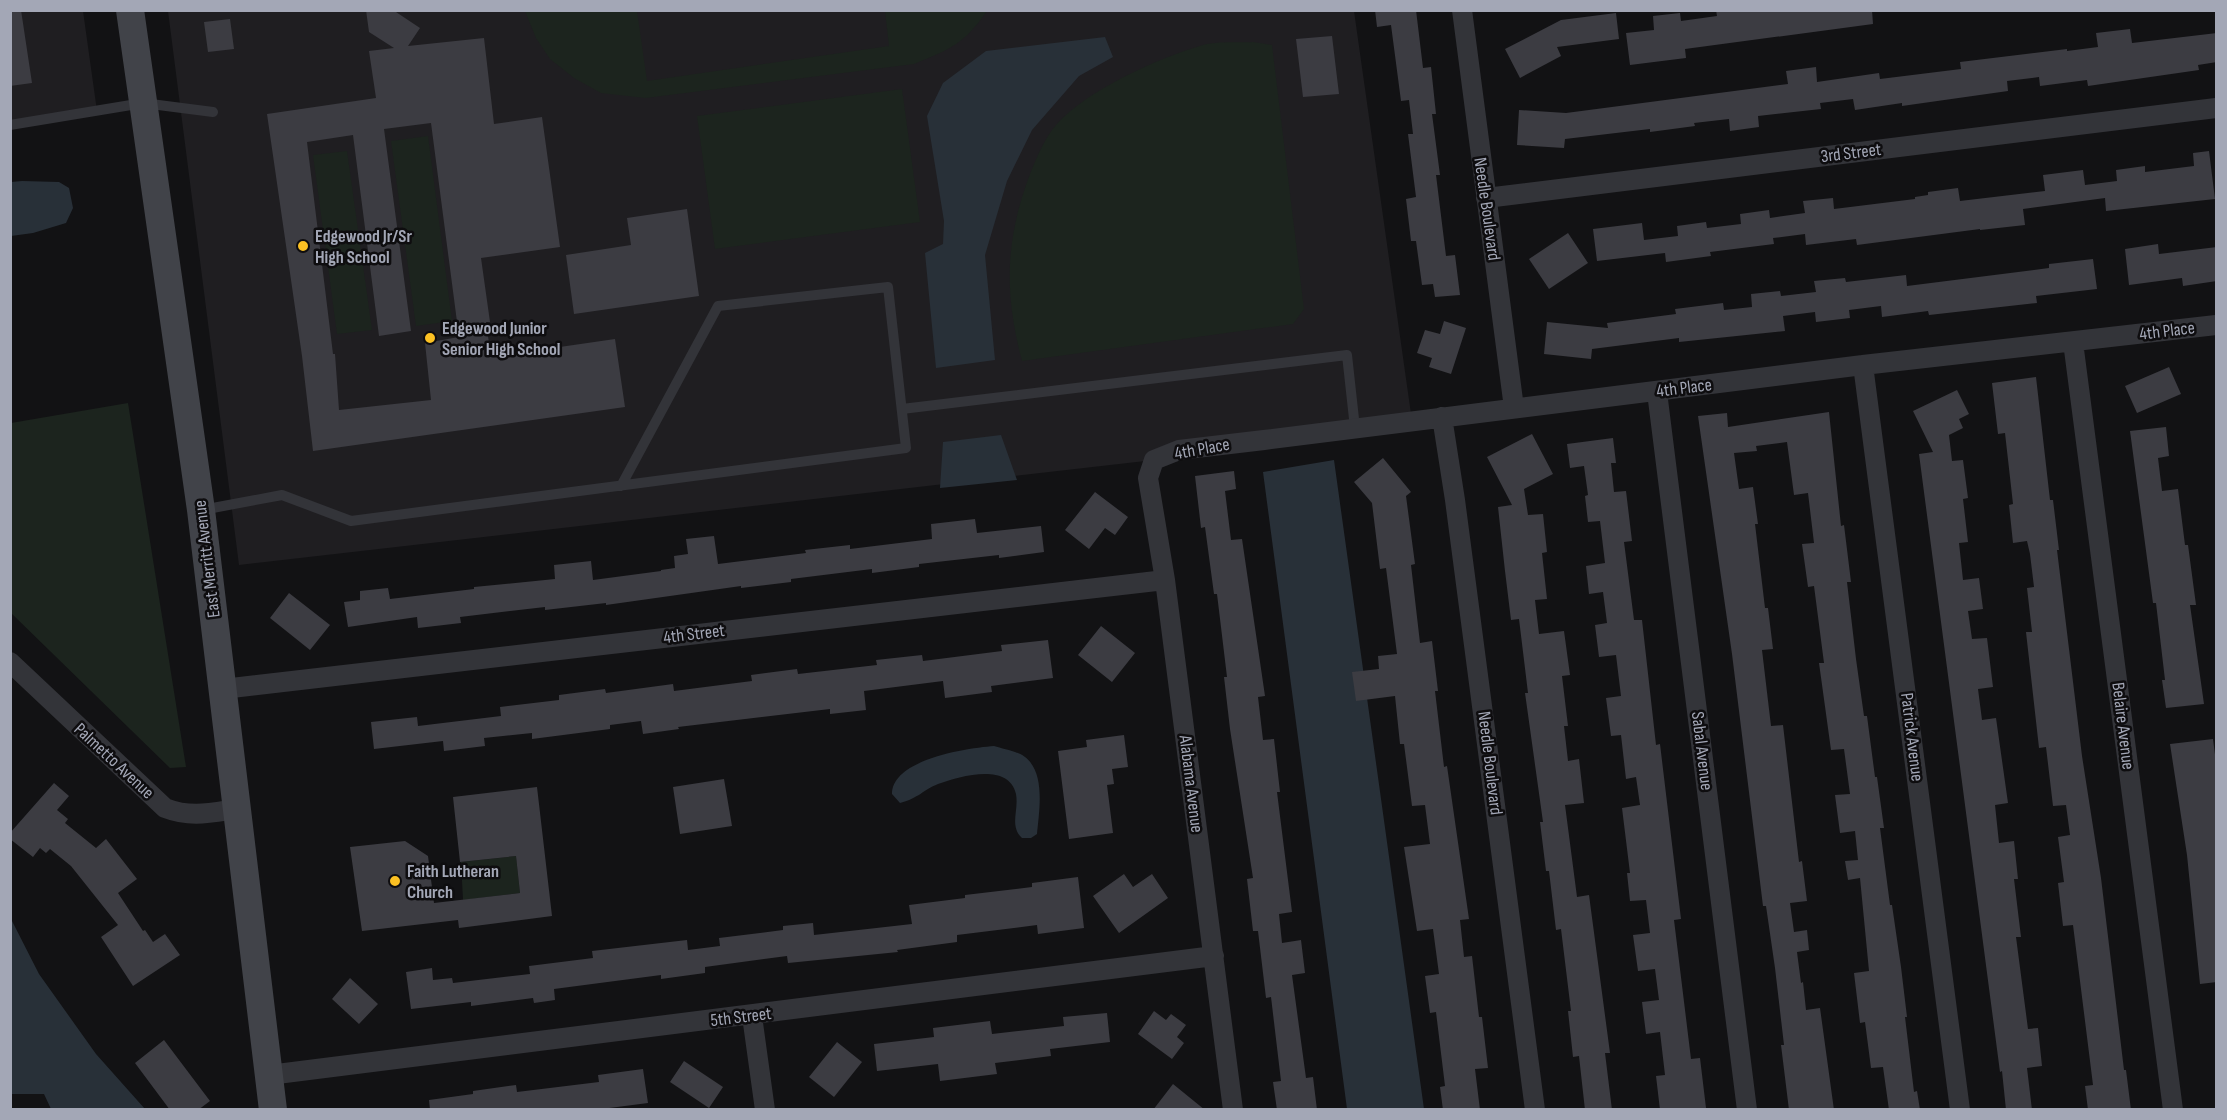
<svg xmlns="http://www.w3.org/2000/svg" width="2227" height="1120" font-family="'Sofia Sans Condensed',sans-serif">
<rect width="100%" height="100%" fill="#121214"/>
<!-- built -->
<path fill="#1f1e21" d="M11,11H83L97,111L11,125Z
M168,11H1354L1412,421L1154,460L239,565Z"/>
<!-- green -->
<path fill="#1c241e" d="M525,11H637L647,81L889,46L885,11H987C964,44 951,49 914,64L646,98L601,93L574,78L550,59L536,38Z
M1253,42L1272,45L1304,309L1293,324L1022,361C1004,293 1005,240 1030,174C1037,157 1044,139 1056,125C1087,90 1158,58 1203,45C1218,41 1238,43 1253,42Z
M902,89L920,222L715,249L697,116Z
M428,136L452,321L416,326L391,141Z
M347,151L372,330L337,334L313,155Z
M128,403L186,767L170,768L11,613V423Z
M516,856L520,893L463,900L461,862Z"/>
<!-- water -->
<path fill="#283038" d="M1105,37L1113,57L1079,76L1032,130L1007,181L985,255L995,360L936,368L925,253L943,244L944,221L927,116L943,83L986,51Z
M22,181L59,182L69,188L73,208L66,223L33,233L11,236V182Z
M1001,435L1017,480L940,488L943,442Z
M1334,460L1424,1109H1347L1263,472Z
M994,746C1003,749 1017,751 1025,757C1046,773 1039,812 1037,834L1031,838H1022C1009,826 1019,811 1016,794C1009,762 960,776 938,784C923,790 919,798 900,803L892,794C892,759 968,748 994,746Z
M11,919L39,974L96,1054L145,1109H51L44,1094H11Z"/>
<!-- building -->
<path fill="#3c3c42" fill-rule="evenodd" d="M10,10H21L32,83L10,86Z
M366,10H393L420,28L408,46L484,38L494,124L542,117L560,247L481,258L490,322H486L491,357L615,339L625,407L313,451L302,356L267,114L376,98L369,51L394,48L369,32ZM431,123L459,337L425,343L431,400L339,410L335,354H333L307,142L353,135L379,336L411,331L384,129Z
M1375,10H1416L1423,68L1431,67L1436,114H1432L1440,175H1436L1446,256L1455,255L1460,295L1435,297L1433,284L1422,285L1416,241H1411L1406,199L1416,197L1408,134H1413L1409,100L1401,101L1391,25L1377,27Z
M1716,10H1872L1873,24L1685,49L1686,58L1630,65L1626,33L1654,30L1653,16L1680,13L1681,21L1717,16Z
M1616,13L1619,39L1557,47L1561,56L1520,78L1505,49L1561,20Z
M230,19L234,49L208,52L204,22Z
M2130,29L2132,43L2217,33V62L2198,65L2199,70L2088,86L2087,80L2040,86L2039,77L2007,81L2008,91L1902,106V103L1855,110L1853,99L1820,103L1821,109L1758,116L1759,127L1730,131L1729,119L1694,123L1695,126L1650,132V129L1565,139L1564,148L1517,145L1519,110L1566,113L1788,84L1786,71L1816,67L1817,82L1879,73L1880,79L1961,69L1960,62L2067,49V51L2098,47L2096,33Z
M1332,36L1339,94L1303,97L1296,39Z
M2209,151L2215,199L2106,211L2105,198L2023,209L2025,225L1980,230V229L1857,245L1856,239L1806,245L1805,234L1773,238L1774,244L1710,252L1711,256L1666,262L1665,253L1597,261L1593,229L1642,223L1644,240L1678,236L1677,226L1706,222L1707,228L1741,224L1740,214L1769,210L1770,218L1805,213L1803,201L1833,198L1834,209L1915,199V197L1928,195V192L1958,188L1960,201L2045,191L2043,175L2083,170L2085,185L2117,181L2116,170L2145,166V172L2194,166L2193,153Z
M687,209L699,296L574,314L566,255L631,245L627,218Z
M1568,233L1588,263L1549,289L1529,259Z
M2158,244L2159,254L2217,247V281L2183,286L2182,278L2129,285L2125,249Z
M2093,259L2097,289L2036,296L2037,303L1929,315L1928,311L1882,317L1881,306L1849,310L1850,318L1816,322L1815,312L1783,316L1785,331L1679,342V338L1592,349L1591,359L1544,354L1547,322L1608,328L1607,323L1676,314L1675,309L1723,303L1724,310L1752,307L1751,294L1780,291L1781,296L1816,292L1814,281L1845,278L1846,282L1906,275L1907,286L2049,268V264Z
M1444,321L1466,328L1451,374L1429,367L1432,358L1417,353L1425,330L1440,334Z
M2169,367L2181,394L2137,413L2125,386Z
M2036,377L2050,500H2053L2059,550H2057L2082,756L2101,878L2124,1070H2126L2131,1110H2088L2085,1086L2093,1085L2073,925L2063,926L2058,883L2064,882L2058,837L2070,835L2066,805L2053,806L2046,747L2039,748L2026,632H2032L2027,588L2034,587L2030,554L2027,541L2013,543L2009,505L2013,504L2005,433L1998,434L1992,383Z
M1957,390L1969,414L1959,419L1963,428L1949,435L1952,461L1963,460L1968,498L1963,499L1968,542L1959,543L1963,580L1979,578L1983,609L1968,611L1972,639L1987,638L1993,687L1978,689L1982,720L1996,718L2008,803L1995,805L1999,843L2014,841L2018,879H2014L2021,937H2016L2028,1029L2038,1028L2042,1066L2027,1068L2032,1110H2006L2002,1071L2000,1072L1919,454L1933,452L1913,411Z
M1829,412L1841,526L1844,525L1851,582H1847L1856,659L1864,716H1867L1875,777H1877L1884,828H1880L1890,905H1892L1901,967L1907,1017H1905L1914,1092L1917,1091L1920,1110H1889L1883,1067L1871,1068L1865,1022L1860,1023L1854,973L1869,971L1860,878L1848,880L1845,861L1858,860L1855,831L1840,833L1835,795L1850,794L1844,749L1831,750L1819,663H1824L1814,586L1808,587L1802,544L1814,543L1808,493L1794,495L1787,442L1756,446L1757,451L1734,453L1739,489L1753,487L1758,524H1755L1765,608H1768L1773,649L1762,650L1771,726L1783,725L1799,862L1802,861L1807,901L1790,903L1794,932L1807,930L1809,950L1797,952L1801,983L1803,982L1806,1010L1820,1008L1834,1110H1789L1781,1045H1784L1775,968L1766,906H1763L1732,654L1698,416L1727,413L1728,427Z
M2166,427L2169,456L2158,458L2162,491L2178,489L2185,545H2188L2196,605H2190L2204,704L2166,708L2162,680H2165L2156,603H2153L2130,431Z
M1532,434L1553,474L1524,489L1528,515L1543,514L1547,552L1542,553L1547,599L1535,600L1539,634L1564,631L1570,675L1562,676L1568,726H1564L1568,761L1579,759L1584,803L1565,805L1577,897L1589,895L1610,1053H1605L1612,1110H1585L1579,1056L1573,1057L1568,1011H1571L1561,929L1556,930L1549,871H1546L1540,822H1543L1525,693H1528L1519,619L1511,620L1505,571L1498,507L1512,505L1487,457Z
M1613,438L1616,463H1611L1614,492L1626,491L1632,541L1624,542L1634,620H1642L1656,745L1660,744L1681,919L1674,920L1691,1059L1700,1058L1706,1108L1660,1110L1656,1076L1665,1075L1660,1032L1646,1034L1642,1002L1659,1000L1655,969L1638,971L1633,935L1650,933L1646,900L1630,901L1627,873H1630L1622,808L1640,805L1636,777L1626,779L1621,735L1611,736L1606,698L1621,696L1616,655L1599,657L1595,625L1607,623L1603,592L1589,594L1586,566L1605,563L1600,521L1588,522L1585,496L1588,495L1584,466L1570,468L1567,444Z
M1383,458L1411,492L1406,496L1415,564L1411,565L1420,643L1432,641L1438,691H1435L1444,767L1447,766L1469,919L1460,920L1464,957L1472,956L1479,1017H1482L1488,1068L1475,1069L1480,1110H1443L1440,1087L1445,1086L1436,1012L1430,1013L1425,976L1439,974L1433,929L1417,931L1404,847L1430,844L1425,805L1412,806L1404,744H1400L1395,696L1356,701L1352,672L1379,669L1378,656L1397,654L1386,568L1380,569L1372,503L1354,482Z
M1234,471L1236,489L1225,491L1231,540L1242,539L1265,696L1258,697L1263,740L1274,739L1280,792H1277L1292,912L1279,914L1282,943L1301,940L1305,973L1292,975L1306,1078L1313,1077L1317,1110H1277L1273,1082L1281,1081L1271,997L1266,998L1258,931H1253L1247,879L1253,878L1230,729L1224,677H1227L1217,594H1214L1205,527L1201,528L1195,476Z
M1095,492L1128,517L1115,535L1105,528L1089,549L1065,530Z
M975,519L977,533L1041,526L1044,552L999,558V555L919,564V567L872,573V569L791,579V582L741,588V586L606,605V603L545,610V607L460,617L461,623L418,628L417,617L348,627L344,602L360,600V591L388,588L390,599L474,589V587L555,579L554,565L591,561L593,580L661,571V570L675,568L674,556L688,554L686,539L714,536L718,564L806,553L805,550L850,545V549L932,539L931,524Z
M289,593L330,625L310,650L270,618Z
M1101,626L1135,653L1112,682L1078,655Z
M1048,640L1053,678L991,686L992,692L945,698L943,681L864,691L866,710L830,714V709L678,727L679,729L643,734L641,721L610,725V729L532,739V733L484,738L485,746L444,751L443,741L374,749L371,722L417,717L418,726L501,716L500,707L559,700V695L605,689L606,693L673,684L674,691L752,681L751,675L797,669L798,674L877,665L876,660L922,655L923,661L1002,651L1001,645Z
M1124,735L1128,767L1112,769L1114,784L1107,785L1113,833L1069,839L1058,751L1087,747L1086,740Z
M2213,739L2217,770V982L2200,984L2187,855L2170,744Z
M724,779L732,826L680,834L673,787Z
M54,783L69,796L57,810L68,819L65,823L96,848L106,839L137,879L118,893L143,931L145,930L153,942L165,934L180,955L133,986L101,937L118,925L71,866L50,849L46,853L40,848L33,857L10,839V833Z
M537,787L552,916L459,928L458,920L362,931L350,847L405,841L428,856L434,903L520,893L516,856L460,862L453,797Z
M1124,874L1133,887L1152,874L1168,898L1119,933L1093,896Z
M1078,877L1084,928L1038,934L1037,925L957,935V942L897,950L898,952L788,963L787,956L705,967V973L661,979V975L554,989L555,1000L534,1003L533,998L471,1006V1002L411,1009L406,972L432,968L433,980L452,978L453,983L530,974L529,966L593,958L592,951L687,940L688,950L720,946L719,938L783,930V926L813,923L814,935L912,924L909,905L965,898V895L1032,887V883Z
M350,978L378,1004L359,1024L332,999Z
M1154,1011L1166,1020L1171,1014L1186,1025L1177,1037L1184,1043L1172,1059L1138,1034Z
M1107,1013L1110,1042L1050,1049L1051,1056L995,1063L997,1074L940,1081L938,1064L877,1071L874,1044L934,1037L933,1028L990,1021L992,1034L1064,1026L1063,1017Z
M164,1040L210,1101L198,1110H170L135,1063Z
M837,1042L862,1062L834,1097L809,1077Z
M684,1061L723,1087L709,1108L670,1082Z
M643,1069L648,1103L594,1110H430L429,1100L473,1094V1091L516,1085L517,1092L599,1082L598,1075Z
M1173,1084L1205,1110H1153Z"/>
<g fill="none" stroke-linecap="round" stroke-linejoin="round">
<!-- lane -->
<path stroke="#333439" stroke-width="10" d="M10,125L143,103L213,112
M902,409L1347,355L1355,428
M202,510L282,495L351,521L906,448L888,287L718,306L621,486"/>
<!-- street -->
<path stroke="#333439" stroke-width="20" d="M1462,10L1514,408
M1486,198L2216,108
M2073,342L2173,1110
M1863,365L1960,1110
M1657,392L1747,1110
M1442,417L1455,500L1535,1110
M10,662L165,808C191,818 210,813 237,809
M223,689L1165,580
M752,1016L765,1110
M269,1075L1214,956
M1233,1110L1165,580L1148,478L1154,460L1179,450L1264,440L1863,365L2216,325"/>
<!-- secondary -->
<path stroke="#414349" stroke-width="28" d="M130,10L201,510L273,1110"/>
</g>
<!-- markers -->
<g fill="#fcc123" stroke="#0e0d0f" stroke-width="2">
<circle cx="303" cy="246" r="6"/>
<circle cx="430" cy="338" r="6"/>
<circle cx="395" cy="881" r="6"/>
</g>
<g text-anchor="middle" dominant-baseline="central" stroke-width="5" stroke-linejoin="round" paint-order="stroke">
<!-- street labels -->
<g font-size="18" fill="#a3a7b6" stroke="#0e0d0f">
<text transform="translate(1851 153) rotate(-7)">3rd Street</text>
<text transform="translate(1487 209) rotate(82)">Needle Boulevard</text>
<text transform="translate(2167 331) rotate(-7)">4th Place</text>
<text transform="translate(1684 388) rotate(-7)">4th Place</text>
<text transform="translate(1202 449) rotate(-10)">4th Place</text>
<text transform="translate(207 559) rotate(-97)">East Merritt Avenue</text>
<text transform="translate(694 634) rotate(-7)">4th Street</text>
<text transform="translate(2123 726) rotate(83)">Belaire Avenue</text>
<text transform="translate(1912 737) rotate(83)">Patrick Avenue</text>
<text transform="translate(1702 751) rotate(83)">Sabal Avenue</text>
<text transform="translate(114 761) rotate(43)">Palmetto Avenue</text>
<text transform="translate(1490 763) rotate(83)">Needle Boulevard</text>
<text transform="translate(1191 784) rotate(83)">Alabama Avenue</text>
<text transform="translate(741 1017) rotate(-7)">5th Street</text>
</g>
<!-- poi labels -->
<g font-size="18" font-weight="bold" fill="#a3a7b6" stroke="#0e0d0f" text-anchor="start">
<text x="315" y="236">Edgewood Jr/Sr<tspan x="315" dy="21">High School</tspan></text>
<text x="442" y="328">Edgewood Junior<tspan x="442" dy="21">Senior High School</tspan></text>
<text x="407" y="871">Faith Lutheran<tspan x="407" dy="21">Church</tspan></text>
</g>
</g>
<!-- border -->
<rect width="2227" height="1120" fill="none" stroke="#a3a7b6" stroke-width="24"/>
</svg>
